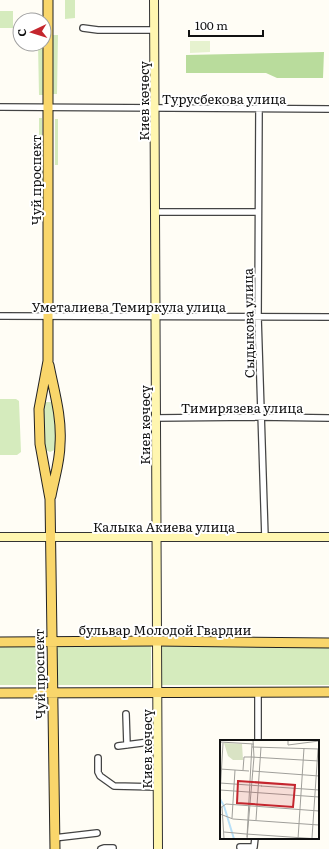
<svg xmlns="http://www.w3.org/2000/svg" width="329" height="849" font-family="Literata,serif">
<rect width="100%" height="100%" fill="#fffdf5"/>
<!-- green -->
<path fill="#d5ebbd" d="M65,0H75V18L65,19Z
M0,11H13V28H0Z
M52,35H58L57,94H52Z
M38,44H43V95H39Z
M39,118H42L43,200H39Z
M55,119H58V165H55Z
M0,399H16L19,401L21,452L17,455H0Z
M46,402H51L55,405L57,449L50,452L44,449L43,405Z
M0,645H44V685H0Z
M57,645H151V685H57Z
M161,645H329V685H161Z"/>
<!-- forest -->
<path fill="#b9dc9c" d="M324,52L323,78H277L266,73H186V55Z"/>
<!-- pitch -->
<path fill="#e6f2cf" d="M190,41H210V52L190,53Z"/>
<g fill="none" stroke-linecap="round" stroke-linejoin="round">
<defs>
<path id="street" d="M83,28L98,30H154
M0,107L329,109
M259,108L258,317L265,538
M155,212H257
M0,316L329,317
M155,418L258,417L329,418
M126,714L127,745
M258,741V692
M118,746L157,741
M98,758V772L100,776L114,786L158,787
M54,838L97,833
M240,847H254L255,838
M101,849L104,848H113"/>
<path id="secondary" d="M154,0L158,849
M0,537H329"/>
<path id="primary" d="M48,0V361L39,409L40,444L50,499L55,849
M49,365C54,391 62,417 60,444C60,462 54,479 51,496
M0,642L156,641L329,643
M0,693L329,692"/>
</defs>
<!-- street casing -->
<use href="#street" stroke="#444" stroke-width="8"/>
<!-- secondary casing -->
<use href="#secondary" stroke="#333" stroke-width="10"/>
<!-- primary casing -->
<use href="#primary" stroke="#222" stroke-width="11"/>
<!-- street -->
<use href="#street" stroke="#fff" stroke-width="5.5"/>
<!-- secondary -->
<use href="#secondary" stroke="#fff6b0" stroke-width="8"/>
<!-- primary -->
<use href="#primary" stroke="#f9d66b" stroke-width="9"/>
</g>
<g text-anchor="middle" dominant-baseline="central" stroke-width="4" stroke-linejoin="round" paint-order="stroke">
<!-- street labels -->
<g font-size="13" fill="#111" stroke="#fff">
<text x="224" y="98">Турусбекова улица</text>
<text transform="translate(143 101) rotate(-90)">Киев көчөсү</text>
<text transform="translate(35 180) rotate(-90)">Чуй проспект</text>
<text x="129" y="306">Уметалиева Темиркула улица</text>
<text transform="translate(248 323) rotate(-91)">Сыдыкова улица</text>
<text x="242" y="407">Тимирязева улица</text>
<text transform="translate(144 425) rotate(-90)">Киев көчөсү</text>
<text x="164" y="526">Калыка Акиева улица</text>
<text x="165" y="629">бульвар Молодой Гвардии</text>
<text transform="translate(39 674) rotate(-91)">Чуй проспект</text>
<text transform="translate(146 749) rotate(-90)">Киев көчөсү</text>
</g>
</g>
<!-- overview -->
<g transform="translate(220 740)">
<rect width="99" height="99" fill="#fffdf5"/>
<path d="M4,3L22,4L23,20H13L8,16Z" fill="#d9e3c4"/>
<path fill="none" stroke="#b9e0f7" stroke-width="2" d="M0,59L4,66L14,99"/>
<path fill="none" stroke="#a09f9a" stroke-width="1" d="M68,0V5L99,1M0,2L34,4M32,7L99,9M31,17L99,21M0,29L29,31M23,30L24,17H31M32,31L99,36M0,43L42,46M41,46L99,50M0,50L99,57M0,55L3,3M2,67L4,99M0,68L6,64L99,71M0,74L13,79L99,85M12,78L15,30M36,80L41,7M4,92L26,94M26,94L99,99M27,97L32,4M92,98L98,9M27,99L34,17L33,0M78,99L84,8"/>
<path fill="#c4262e" fill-opacity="0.15" stroke="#c4262e" stroke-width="2" d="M18,41L75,45L73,67L17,63Z"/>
<rect width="99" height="99" fill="none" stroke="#111" stroke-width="2"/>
</g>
<!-- north arrow -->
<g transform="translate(32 32) rotate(266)"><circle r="19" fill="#ffffff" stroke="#a0a0a0"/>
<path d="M0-3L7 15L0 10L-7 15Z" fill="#c4262e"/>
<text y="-6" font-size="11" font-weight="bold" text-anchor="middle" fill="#111111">С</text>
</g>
<!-- scale -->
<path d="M189 30v6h74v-6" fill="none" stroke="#111111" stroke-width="2"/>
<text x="195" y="30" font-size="12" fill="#111111" stroke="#ffffff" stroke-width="3" paint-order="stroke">100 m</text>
</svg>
